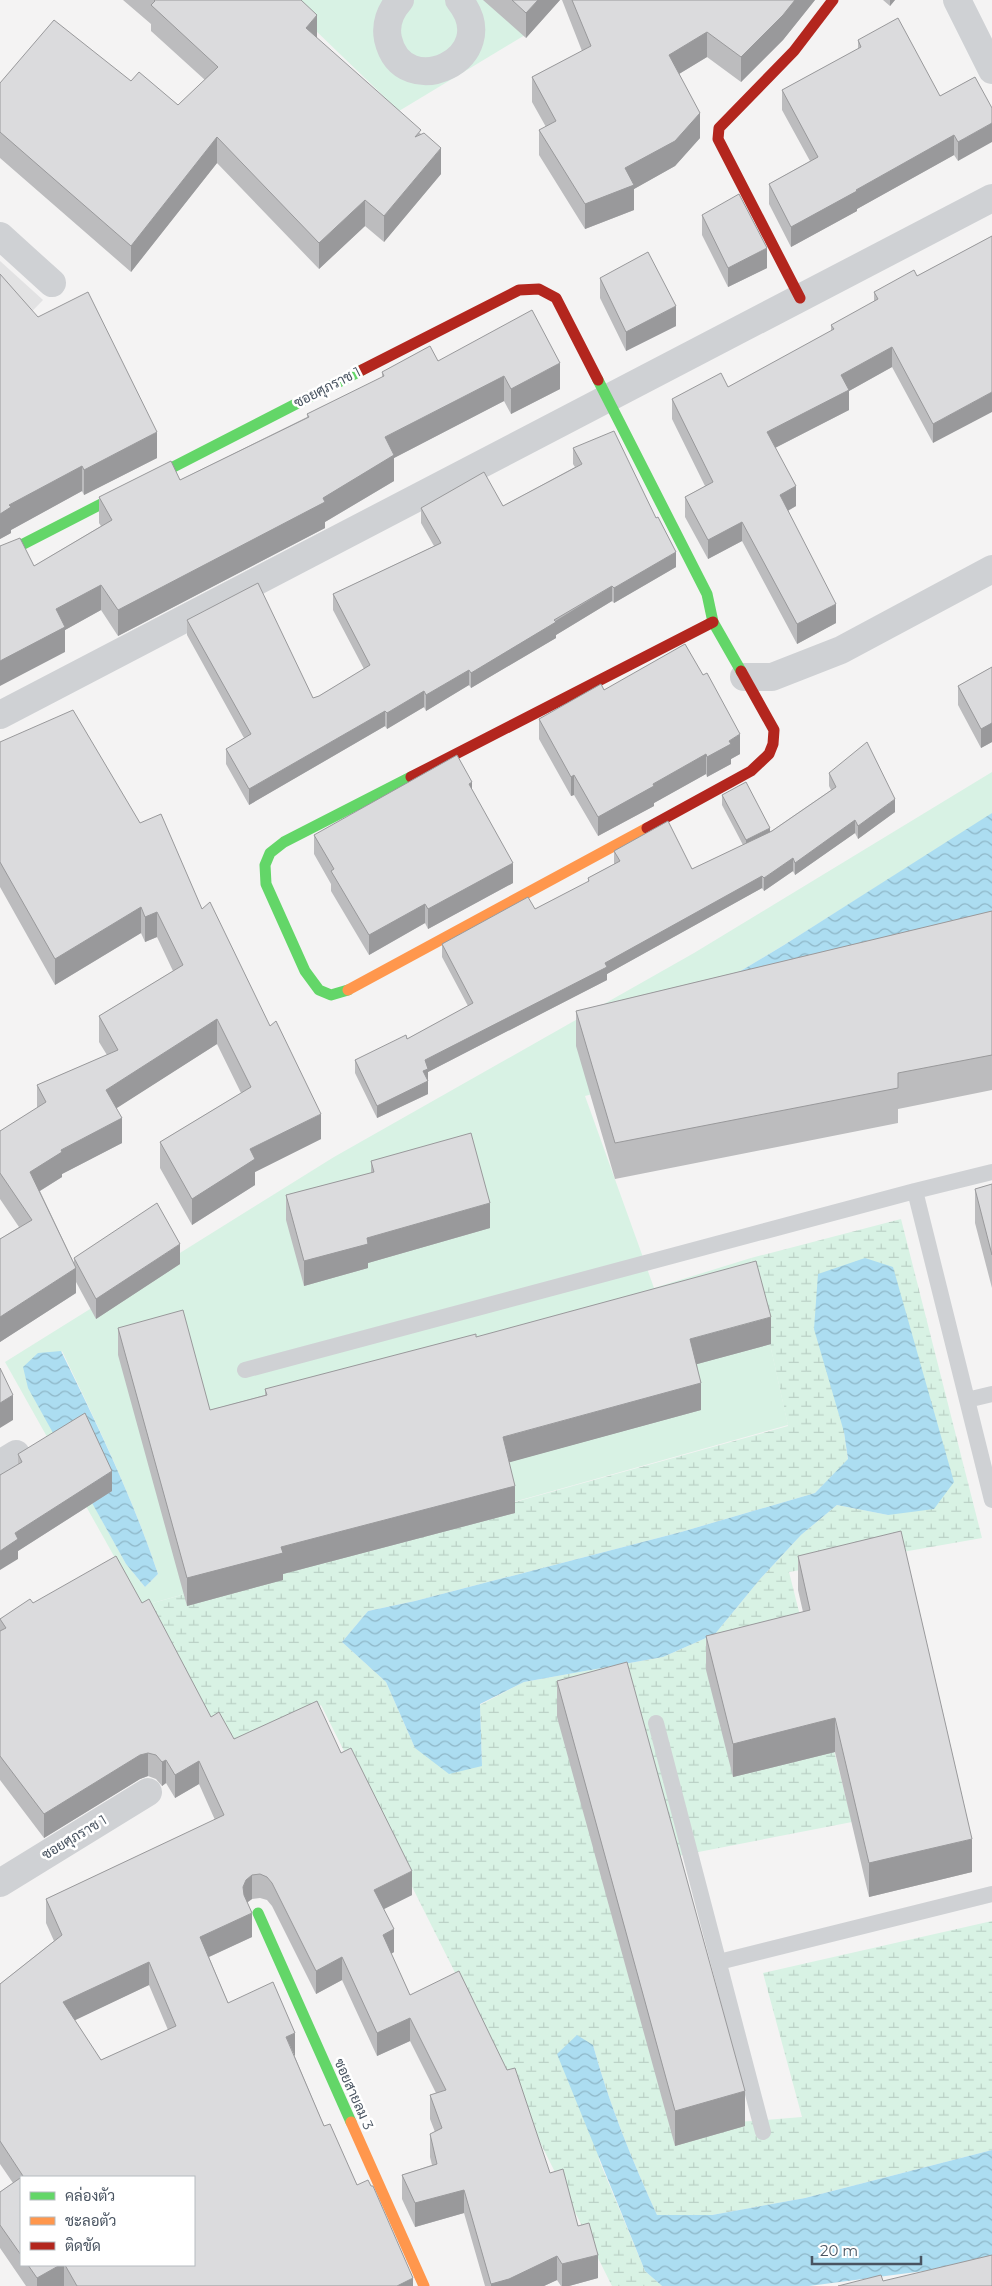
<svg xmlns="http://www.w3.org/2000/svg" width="992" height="2286" font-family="Montserrat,Sarabun,sans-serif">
<defs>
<pattern id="wetland-marsh" width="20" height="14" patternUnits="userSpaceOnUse" patternTransform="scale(1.25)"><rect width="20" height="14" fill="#d8f2e4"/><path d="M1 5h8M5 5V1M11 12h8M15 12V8" fill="none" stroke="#bbd1c6"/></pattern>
<pattern id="water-waves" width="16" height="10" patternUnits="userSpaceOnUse" patternTransform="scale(1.25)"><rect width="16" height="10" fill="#acddf1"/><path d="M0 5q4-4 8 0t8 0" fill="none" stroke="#8eb6c7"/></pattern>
</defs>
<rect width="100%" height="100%" fill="#f4f3f3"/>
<!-- education -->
<path fill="#e2e2e3" d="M0,261L43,300L0,344Z"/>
<!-- wetland -->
<path fill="url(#wetland-marsh)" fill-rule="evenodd" d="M901,1219L982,1538L789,1572L852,1822L647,1862L700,2125L802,2117L763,1973L992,1921V2150L805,2198L712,2215H657C632,2160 609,2104 593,2045L599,2160L645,2271L662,2286H612L321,1705L229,1756L142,1606L788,1426L751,1258ZM844,1432L888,1515L837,1505L801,1535L761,1578L715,1634L663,1657L524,1682L480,1705L482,1766L415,1748L386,1682L342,1642L368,1611L415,1601L681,1532L815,1493L848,1460Z"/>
<!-- green -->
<path fill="#d8f2e4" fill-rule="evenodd" d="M284,0H492L530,32L399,111Z
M992,772V813L989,816L784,945L667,1015L992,983L585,1096L654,1288L751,1258L788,1425L142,1606L5,1362L334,1157L694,953ZM62,1351C97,1424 132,1496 158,1574L145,1587L126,1564L29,1388Z"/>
<!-- water -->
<path fill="url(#water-waves)" d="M992,813V924L665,1016L784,945Z
M865,1258L893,1267L954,1482L934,1509L888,1515L837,1505L801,1535L761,1578L715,1634L663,1657L524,1682L480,1704L482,1766L449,1774L415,1748L386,1682L342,1642L368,1611L415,1601L681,1532L815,1493L848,1459L844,1432L814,1329L818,1274Z
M61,1351C97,1424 132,1496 158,1574L145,1587L126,1564L28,1388L23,1367L38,1353Z
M577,2035L593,2045C609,2104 632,2160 657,2215H712L805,2198L992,2150V2258L924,2271L809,2286H662L645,2271L557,2054Z"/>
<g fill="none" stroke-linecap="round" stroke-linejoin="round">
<!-- lane -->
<path stroke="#cfd1d4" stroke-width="16" d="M915,1191L992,1172
M245,1370L915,1191L992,1500
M967,1400L992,1394
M656,1723L763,2132
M719,1962L992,1894"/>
<!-- street -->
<path stroke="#cfd1d4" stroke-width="28" d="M400,0C390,11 385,25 388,39C403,105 506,58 459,0
M957,0L992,70
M0,236L52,283
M744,677H772L841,650L992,569
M0,715L992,198
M0,1464L16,1454
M0,1883L148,1792"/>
<!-- fast -->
<path stroke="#63d668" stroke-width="11" d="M598,380L707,594L713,622L741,671
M0,556L362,370
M348,990L331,995L319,990L305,971L266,884L265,865L270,853L284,842L411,777
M258,1913L351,2122"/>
<!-- slow -->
<path stroke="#ff974d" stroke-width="11" d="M348,990L647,828
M351,2122L424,2286"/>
<!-- jam -->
<path stroke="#b3261e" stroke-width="11" d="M800,298L718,139L719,128L794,51L833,0
M362,370L519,290L539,289L556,298L598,380
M411,777L713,622
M647,828L751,771L769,754L773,744L774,730L741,671"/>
</g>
<!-- wall -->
<path fill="#bcbcbe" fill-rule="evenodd" d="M123,0H301L317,39L421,134L441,174L384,242L365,226L319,269L217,163L131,272L0,158V83L131,81L178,105L205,80L151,31V24Z
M483,0H560L526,38Z
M562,0H815L783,40L741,82L707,57L679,74L700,138L675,166L634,189V210L585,229L539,155V130L546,127L532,102V77L582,51Z
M883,0H895L890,6Z
M858,40L940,96L975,77L958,161L954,155L857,209V211L791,247L769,204V184L810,161L782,110V90L858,49Z
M702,215L767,268L728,287L702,235Z
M992,236L933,443L892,367L849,391V410L775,448L796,506L788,511L836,623L797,644L742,541L708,559L685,517V497L705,486L672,419V399L728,387L831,331V325L874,302V292L917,276Z
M0,274L157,458L84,495L82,491L11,530V533L0,539Z
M600,278L676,326L626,351L600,298Z
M438,361L560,389L511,414L504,401L394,458V481L325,522V528L118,636L101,610L65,630V652L34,566L101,526L99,523V497L180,480L307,417V414L382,378V372Z
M573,448L676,567L614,603L612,601L556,635V638L471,688L469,685L426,711L424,707L387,729L385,726L249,805L226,764V749L244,738L187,635V620L313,698L319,696L364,669L333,610V594L434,546L421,523V508L503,506L575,467L573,464Z
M992,667V742L981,748L958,705V686Z
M604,690L740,754L731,759V764L707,777L706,774L654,803V806L598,836L574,795L571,796L539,739V719Z
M0,742L140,823L202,909L321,1139L255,1172V1185L192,1225L160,1168V1142L241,1093L217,1044L116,1108L122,1143L62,1174V1177L40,1191L74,1263V1258L180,1264L96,1319L76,1282V1293L0,1342V1239L19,1227L0,1199V1131L37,1108V1085L107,1055L99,1042V1016L173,971L157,937L145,942L141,933L55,985L0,887Z
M829,773L895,812L858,839L855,833L795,875L793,871L764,891L762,888L607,974V980L428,1072V1094L377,1118L355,1073V1060L407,1039L468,1006L442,957V944L535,909L588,882V878L614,864V851L692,869L743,845L722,805V795L770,832L831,790L829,786Z
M472,790L513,883L428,929L425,923L369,955L331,891V884L314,854V835Z
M992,911V1090L898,1109V1123L615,1179L576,1046V1011Z
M371,1161L490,1228L368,1263V1268L304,1286L286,1220V1195L371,1173Z
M992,1184V1288L975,1223V1189Z
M118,1328L210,1410L265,1395V1389L476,1337L771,1344L697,1364L701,1410L509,1462L515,1513L283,1574V1580L187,1606L118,1355Z
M18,1454L112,1491L18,1551V1559Z
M798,1556L972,1872L869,1897L835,1752L733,1777L706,1670V1636L803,1612L798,1590Z
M33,1603H142L211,1717L234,1739L341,1753L412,1895L384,1909L394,1952L391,1954L410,1995L550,2173L578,2226L598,2278L569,2286H561L557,2280L544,2286H485L464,2213L415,2227L402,2199V2175L432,2165L430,2157V2134L435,2132L430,2119V2095L436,2093L410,2041L377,2056L342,1980L316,1994L272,1906L267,1900L260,1898L252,1899L247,1903L252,1937L209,1957L228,2003L295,2057L324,2126L413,2286H26L0,2248V2192L13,2183L0,2164V1984L54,1941L46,1923V1899L215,1820L199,1784L175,1798L166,1783L162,1786L156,1779L148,1776L140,1779L44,1838L0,1780V1619ZM149,1985L168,2030L101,2060L74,2020ZM21,2177L194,2265H21Z
M557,1681L745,2126L675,2146L557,1717Z"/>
<!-- shaded-wall -->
<path fill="#99999b" d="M538,0H560L526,38V13Z
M795,0H815L783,40L741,82V57Z
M890,0H895L890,6Z
M317,15V41L306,28Z
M707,32V57L669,80V55Z
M700,113V138L675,166L634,189V210L585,229V204L625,168Z
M992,123V142L958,161V142Z
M954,135V155L857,209V211L791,247V227L856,190Z
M217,137V163L131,272V246Z
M441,148V174L384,242V216Z
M365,200V226L319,269V243Z
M767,248V268L728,287V268Z
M676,306V326L626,351V332Z
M892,347V367L849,391V410L767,452V432L841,375Z
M560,363V389L511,414V389Z
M504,376V401L394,458V481L325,522V528L118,636V610L323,498L385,437Z
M992,392V412L933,443V424Z
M157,432V458L84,495V470Z
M82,466V491L11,530V533L0,539V514L9,505Z
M796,486V506L780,515V495Z
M742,522V541L708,559V540Z
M676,552V567L614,603V588Z
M101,585V610L65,630V652L0,686V661L56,609Z
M612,586V601L556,635V638L471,688V673Z
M836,604V623L797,644V624Z
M469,670V685L426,711V695Z
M424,691V707L387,729V713Z
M385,711V726L249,805V789Z
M992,723V742L981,748V729Z
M740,734V754L731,759V764L707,777V757L729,741Z
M706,754V774L654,803V806L598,836V817L653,784Z
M574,775V795L571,796V777Z
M472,782V802L469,784Z
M895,799V812L858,839V826Z
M855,820V833L795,875V863Z
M770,828V838L746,850V840Z
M793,858V871L764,891V878Z
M513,863V883L428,929V909Z
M762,876V888L607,974V980L428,1072V1094L377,1118V1106L423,1071L425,1060Z
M425,904V923L369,955V935Z
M141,907V933L55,985V959Z
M157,912V937L145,942V917Z
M217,1019V1044L106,1115V1090Z
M321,1114V1139L255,1172V1185L192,1225V1199L250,1149Z
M122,1118V1143L62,1174V1177L30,1197V1172L61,1150Z
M490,1203V1228L368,1263V1268L304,1286V1261L367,1238Z
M180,1244V1264L96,1319V1299Z
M76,1268V1293L0,1342V1317Z
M771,1317V1344L690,1366V1339Z
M701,1383V1410L503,1464V1437Z
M13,1395V1420L0,1428V1403Z
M112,1471V1491L18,1551V1559L0,1570V1551L15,1533Z
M515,1486V1513L283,1574V1580L187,1606V1578L281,1547Z
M835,1718V1752L733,1777V1744Z
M148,1753V1776L140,1779L44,1838V1814L140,1755Z
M166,1760V1783L162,1786V1762Z
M199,1761V1784L175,1798V1775Z
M972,1839V1872L869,1897V1863Z
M412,1871V1895L374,1914V1890Z
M252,1875V1899L246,1903L243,1911V1887L246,1880Z
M252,1913V1937L200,1961V1937Z
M394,1929V1952L383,1959V1935Z
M342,1957V1980L316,1994V1971Z
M149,1962V1985L63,2026V2002Z
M410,2018V2041L377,2056V2033Z
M295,2033V2057L286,2037Z
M745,2091V2126L675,2146V2111Z
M464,2190V2213L415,2227V2203Z
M598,2255V2278L569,2286H562V2264Z
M557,2256V2280L544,2286H491V2284Z
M60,2265H64V2286H37V2278Z
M413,2278V2286H397Z"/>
<!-- building -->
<path fill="#dbdbdd" stroke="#99999b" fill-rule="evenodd" d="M154,0H301L317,15L306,28L421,130L415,137L424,133L441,148L384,216L365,200L319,243L217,137L131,246L0,132V83L54,20L131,81L139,72L178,105L218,67L151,5L155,1Z
M512,0H538L526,13Z
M572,0H795L783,15L741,57L707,32L669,55L700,113L675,141L625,168L634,185L585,204L539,130L556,121L532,77L591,46Z
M898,18L940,96L975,77L992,108V123L958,142L954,135L856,190L857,191L791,227L769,184L818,157L782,90L861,47L858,40Z
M739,194L767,248L728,268L702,215Z
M992,236V392L933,424L892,347L841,375L849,390L767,432L796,486L780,495L836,604L797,624L742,522L708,540L685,497L713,482L672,399L721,373L728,387L834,329L831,325L878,299L874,292L914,270L917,276Z
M648,252L676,306L626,332L600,278Z
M0,274L38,317L88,292L157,432L84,470L82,466L9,505L11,507L0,514Z
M532,310L560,363L511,389L504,376L385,437L394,455L323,498L325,502L118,610L101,585L56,609L65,627L0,661V546L20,538L34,566L112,520L99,497L171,461L180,480L309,417L307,414L384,376L382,372L430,346L438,361Z
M614,431L656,518L658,517L676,552L614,588L612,586L554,620L556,622L471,673L469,670L426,695L424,691L387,713L385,711L249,789L226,749L251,734L187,620L258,583L313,698L319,696L370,665L333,594L441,543L421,508L484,472L503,506L582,464L573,448Z
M685,644L703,675L707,673L740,734L729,741L731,744L707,757L706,754L653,784L654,786L598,817L574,775L571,777L539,719L601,684L604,690Z
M992,667V723L981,729L958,686Z
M73,710L140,823L161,814L202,909L210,902L270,1026L276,1021L321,1114L250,1149L255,1159L192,1199L160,1142L251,1087L217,1019L106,1090L122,1118L61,1150L62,1152L30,1172L76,1268L0,1317V1239L32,1220L0,1173V1131L46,1102L37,1085L118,1050L99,1016L183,965L157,912L145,917L141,907L55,959L0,862V742Z
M867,742L895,799L858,826L855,820L795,863L793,858L764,878L762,876L605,963L607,967L425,1060L428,1069L423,1071L428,1081L377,1106L355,1060L406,1035L407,1039L473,1003L442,944L528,897L535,909L589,881L588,878L620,861L614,851L668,821L692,869L772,831L836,787L829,773Z
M457,755L472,782L469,784L513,863L428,909L425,904L369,935L331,871L334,869L314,835Z
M746,782L770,828L746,840L722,795Z
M992,911V1055L898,1073V1088L615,1143L576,1011Z
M471,1133L490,1203L367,1238L368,1244L304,1261L286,1195L374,1172L371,1161Z
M992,1184V1255L975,1189Z
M157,1203L180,1244L96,1299L74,1258Z
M756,1261L771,1317L690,1339L701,1383L503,1437L515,1486L281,1547L283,1553L187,1578L118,1328L183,1310L210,1410L267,1395L265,1389L476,1334V1337Z
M0,1368L13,1395L0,1403Z
M85,1413L112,1471L15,1533L18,1539L0,1551V1475L22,1462L18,1454Z
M901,1531L972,1839L869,1863L835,1718L733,1744L706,1636L810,1610L798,1556Z
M116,1556L142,1603L149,1599L211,1717L219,1712L234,1739L317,1701L341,1753L351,1748L412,1871L374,1890L394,1929L383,1935L410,1995L459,1971L507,2070L515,2068L550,2173L563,2169L578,2226L589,2223L598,2255L562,2264L557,2256L509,2279L491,2284L464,2190L415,2203L402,2175L437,2164L430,2134L442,2128L430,2095L446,2090L410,2018L377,2033L342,1957L316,1971L272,1883L267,1877L260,1874L252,1875L246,1880L243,1887L244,1895L252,1913L200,1937L228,2003L273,1982L295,2033L286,2037L324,2126L330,2124L357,2185L368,2180L371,2186H373L413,2278L397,2286H77L65,2265H194V2177H21V2255L0,2225V2192L23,2176L0,2141V1984L62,1935L46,1899L224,1815L199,1761L175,1775L166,1760L162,1762L156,1755L148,1753L140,1755L44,1814L0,1756V1631L6,1628L0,1619L30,1599L33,1603ZM149,1962L176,2026L101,2060L63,2002Z
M627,1662L745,2091L675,2111L557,1681Z
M992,2255V2286H838L881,2275L883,2281Z
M28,2265H60L37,2278Z"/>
<g text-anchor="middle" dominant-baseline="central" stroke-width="5" stroke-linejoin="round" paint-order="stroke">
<!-- street labels -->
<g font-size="14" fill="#495461" stroke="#fff">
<text transform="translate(327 387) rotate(-27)">ซอยศุภราช 1</text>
<text transform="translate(74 1837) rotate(-31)">ซอยศุภราช 1</text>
<text transform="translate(354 2094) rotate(66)">ซอยสายลม 3</text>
</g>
</g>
<!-- legend -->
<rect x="20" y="2176" width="175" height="90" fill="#ffffff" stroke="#b6bbc0"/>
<rect x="30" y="2192" width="25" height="8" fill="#63d668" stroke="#b6bbc0"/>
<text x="65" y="2201" font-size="15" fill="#495461">คล่องตัว</text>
<rect x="30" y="2217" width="25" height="8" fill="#ff974d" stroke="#b6bbc0"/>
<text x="65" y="2226" font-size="15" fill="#495461">ชะลอตัว</text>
<rect x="30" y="2242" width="25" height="8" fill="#b3261e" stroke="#b6bbc0"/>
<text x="65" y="2251" font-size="15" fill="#495461">ติดขัด</text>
<!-- scale -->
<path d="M812 2256v8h109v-8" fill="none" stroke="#495461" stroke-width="2.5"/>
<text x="820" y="2256" font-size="15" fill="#495461" stroke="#ffffff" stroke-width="4" paint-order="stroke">20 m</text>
</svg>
